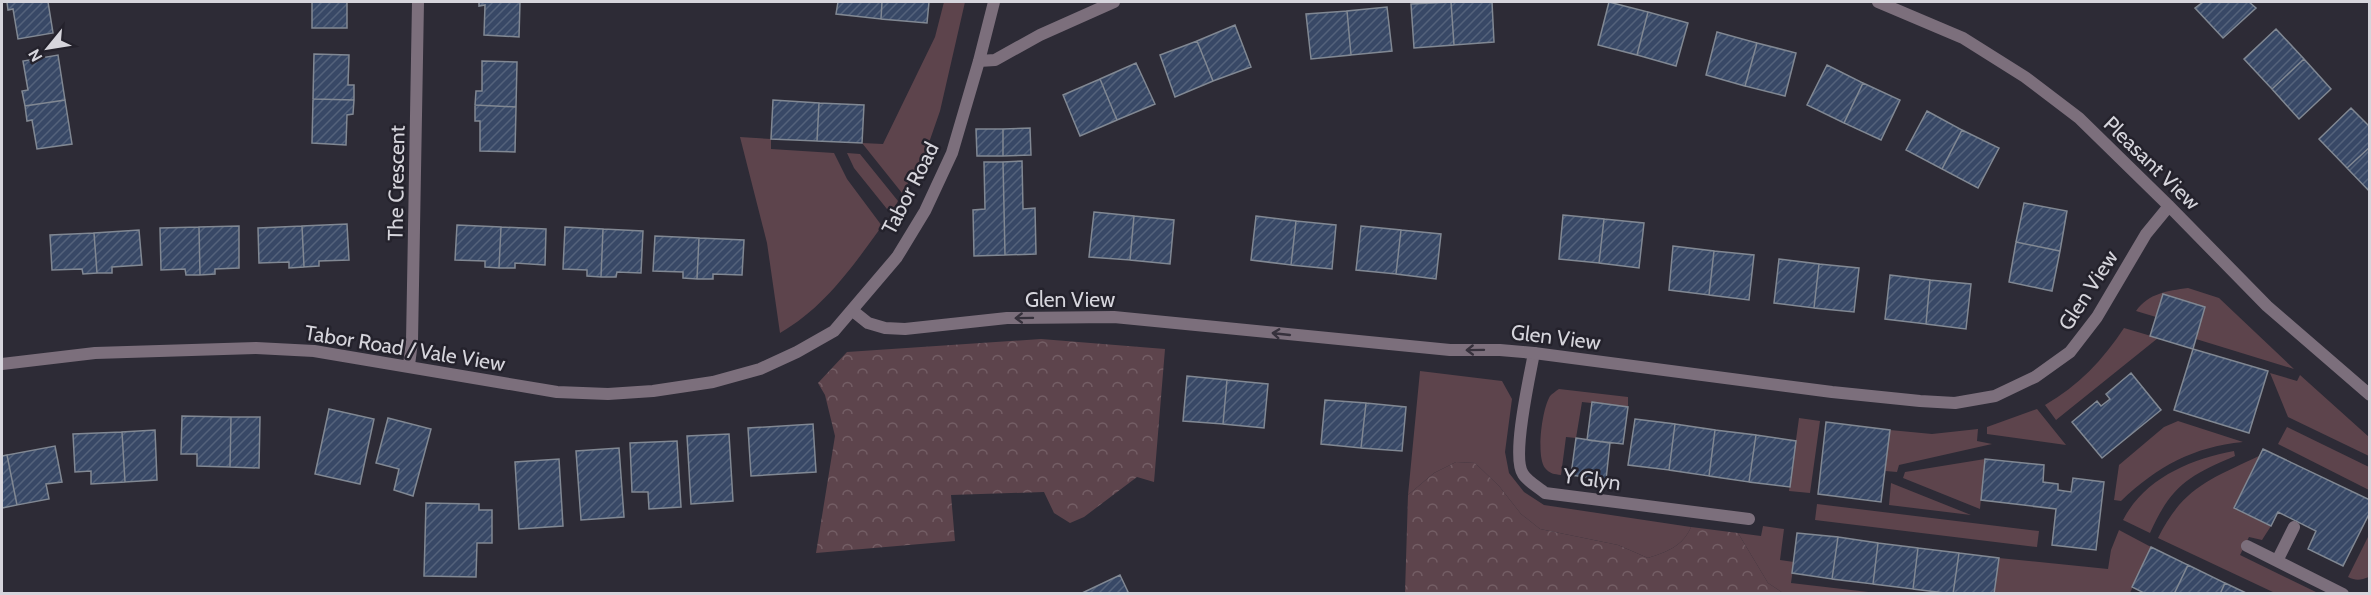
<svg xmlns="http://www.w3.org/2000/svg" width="2371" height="595" font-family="Cabin,sans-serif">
<defs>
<pattern id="forest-crowns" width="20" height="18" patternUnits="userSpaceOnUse" patternTransform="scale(1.5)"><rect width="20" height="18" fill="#5d444c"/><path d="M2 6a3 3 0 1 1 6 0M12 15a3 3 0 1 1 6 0" fill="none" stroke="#745e65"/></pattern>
<pattern id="building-hatch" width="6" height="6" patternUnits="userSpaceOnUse" patternTransform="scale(1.5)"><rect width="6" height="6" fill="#384866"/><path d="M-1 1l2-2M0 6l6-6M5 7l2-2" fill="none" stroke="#54627b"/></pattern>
</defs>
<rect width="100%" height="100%" fill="#2d2b36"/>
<!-- grass -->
<path fill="#5d444c" d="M944,2H965L940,111L924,157L902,193L862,143L883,144L935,37Z
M740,137L771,139V149L834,153L847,179L882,226C853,266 824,308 780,333L767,243Z
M847,153L860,154L898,201L891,214L854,168Z
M2188,288L2219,298L2294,369L2196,339L2205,307L2156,317L2136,311C2149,293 2167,291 2188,288Z
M2124,328L2158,338L2056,420L2045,405C2078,386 2103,360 2124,328Z
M1420,371L1502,381L1512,399L1505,452L1509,473L1524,492L1544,505L1691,527C1683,546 1667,552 1648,558L1618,545L1540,529L1521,514L1499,486L1475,463L1456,462L1434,473L1408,495Z
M2270,373L2297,381L2300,375L2369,437V456L2288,417Z
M1559,389L1628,397V407L1582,402L1576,438L1566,437L1561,475C1554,474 1550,474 1545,468C1536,456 1542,411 1549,398C1550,395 1556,391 1559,389Z
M2037,409L2066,445L1987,434V427Z
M1799,418L1820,421L1810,493L1789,491Z
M2178,421L2243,442C2193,447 2158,466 2121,501L2114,500L2119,465L2164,427Z
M2287,427L2369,467V490L2278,444Z
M1978,429L1977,441L1992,444L1899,465L1897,472L1885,471L1890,430L1932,434Z
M2234,451L2235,456C2188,476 2171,486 2150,533L2123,520C2144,479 2190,459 2234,451Z
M2259,456L2234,508L2271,526L2262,540L2249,537L2240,555L2318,593H2275L2158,538C2183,487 2211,479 2259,456Z
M1985,459L1980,509L1903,478L1905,472Z
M1891,483L1971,515L1889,505Z
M1817,504L2039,531L2037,547L1815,520Z
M1763,526L1784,529L1780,560L1794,562L1791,583L1877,593H1783L1768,583L1738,533L1761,536Z
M2119,530L2151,547L2130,593L1994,594L1999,558L2108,569L2111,550Z
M2369,535V577C2361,580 2356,581 2348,577Z"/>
<!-- forest -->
<path fill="url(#forest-crowns)" d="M1041,339L1165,349L1154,482L1137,477L1084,517L1070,523L1054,513L1044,492L951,495L955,541L816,553L835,436L825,395L818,383L847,352Z
M1456,462L1475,463L1499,486L1521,514L1540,529L1618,545L1648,558C1667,552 1683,546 1691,527L1738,533L1768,583L1783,593H1405L1408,495L1434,473Z"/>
<!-- building -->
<path fill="url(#building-hatch)" stroke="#818893" stroke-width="1.5" d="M7,2H48L53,33L18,39L13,9L8,10Z
M312,2H347V28H312Z
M479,2H520L519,37L484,35L485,5L479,6Z
M838,2H882L881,19L836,14Z
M882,2H929L927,23L881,19Z
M1451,2L1454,45L1414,48L1411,4Z
M1451,2H1492L1494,42L1454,45Z
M1609,2L1648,12L1637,55L1598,45Z
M2203,2H2249L2256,8L2223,38L2195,8Z
M1387,7L1392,51L1351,55L1347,11Z
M1347,11L1351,55L1311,59L1306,14Z
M1648,12L1688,23L1676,66L1637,55Z
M1235,25L1251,67L1213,81L1197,41Z
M2276,29L2304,59L2272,89L2244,59Z
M1717,32L1757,43L1745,86L1706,75Z
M1197,41L1213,81L1175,97L1160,55Z
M1757,43L1796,53L1785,96L1745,86Z
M314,54L349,55L348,85H354V100L313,99Z
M58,55L65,100L25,106L22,91L28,90L23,61Z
M2304,59L2331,89L2299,119L2272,89Z
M482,61L517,62L516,107L475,105L476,91H482Z
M1136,63L1155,104L1117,120L1100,79Z
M1827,65L1863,83L1844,123L1807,105Z
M1100,79L1117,120L1080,136L1063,95Z
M1863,83L1900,100L1881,140L1844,123Z
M313,99L354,100L353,114L347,115L346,145L312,143Z
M65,100L72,144L37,149L32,120L27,121L25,106Z
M773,100L819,103L817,141L771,139Z
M819,103L864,105L862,143L817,141Z
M475,105L516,107L515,152L480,151V121H475Z
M2351,108L2370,127V147L2347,168L2319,139Z
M1927,111L1962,130L1942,169L1906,150Z
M1030,128L1031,155L1003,156V129Z
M976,129H1003V156H977Z
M1962,130L1999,148L1978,188L1942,169Z
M2370,147V192L2347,168Z
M1022,161L1023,209L1035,208L1036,254L1005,255L1003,162Z
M984,162H1003L1005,255L974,256L973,210L985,209Z
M2024,203L2067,211L2060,251L2016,242Z
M1094,212L1134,216L1130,260L1089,257Z
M1563,215L1604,219L1599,263L1559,259Z
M1134,216L1174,220L1170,264L1130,260Z
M1256,216L1296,221L1291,265L1251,260Z
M1604,219L1644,223L1639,268L1599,263Z
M1296,221L1336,225L1332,269L1291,265Z
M347,224L349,260L319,261V266L304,267L302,226Z
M457,225L501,227L499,268L485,267V261L455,260Z
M239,226V268L215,269V274L200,275L199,227Z
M302,226L304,267L289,268V262L259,263L258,228Z
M1361,226L1401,230L1396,274L1356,270Z
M199,227L200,275H186L185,269L161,270L160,228Z
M501,227L546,229L545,265L515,263V268H499Z
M565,227L603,229L601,277L587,276V270L563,269Z
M603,229L643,231L641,273L617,272L616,277H601Z
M139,230L142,265L112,267V273H97L94,233Z
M1401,230L1441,234L1436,279L1396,274Z
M94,233L97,273L83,274L82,269L52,270L50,235Z
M655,236L699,238L697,279L683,278V272L653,271Z
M699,238L744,240L742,275L713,274V279H697Z
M2016,242L2060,251L2052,291L2009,282Z
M1673,246L1714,251L1709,295L1669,290Z
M1714,251L1754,255L1749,300L1709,295Z
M1779,259L1819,264L1814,308L1774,303Z
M1819,264L1859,268L1854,312L1814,308Z
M1890,275L1930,280L1926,324L1885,319Z
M1930,280L1971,284L1966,329L1926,324Z
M2163,294L2205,307L2193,349L2150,336Z
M2193,349L2268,371L2249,433L2174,410Z
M2131,373L2161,410L2102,458L2072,422L2097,401L2101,406L2110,399L2106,394Z
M1187,376L1227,380L1223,424L1183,421Z
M1227,380L1268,384L1264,428L1223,424Z
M1325,400L1366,403L1361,448L1321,444Z
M1592,402L1628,407L1623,444L1587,440Z
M1366,403L1406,407L1402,451L1361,448Z
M329,409L374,419L360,484L315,474Z
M182,416L231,417L230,467L197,466V454H181Z
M231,417H260L259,468L230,467Z
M388,418L431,429L413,496L394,490L399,469L376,463Z
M1635,419L1675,424L1669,470L1628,465Z
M1826,422L1890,430L1881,502L1818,494Z
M813,424L816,472L751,476L748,428Z
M1675,424L1715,430L1709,476L1669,470Z
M155,430L157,480L125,482L122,432Z
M1715,430L1756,435L1749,482L1709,476Z
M122,432L125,482L91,484V471L75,472L73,434Z
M729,434L733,501L691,504L687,436Z
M1756,435L1796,441L1790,487L1749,482Z
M1576,438L1610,443L1606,480L1571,475Z
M677,441L681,507L649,509L648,492H632L630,443Z
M55,446L62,482L46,484L49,499L17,505L7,455Z
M619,448L624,517L581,520L576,451Z
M2263,449L2370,500V512L2343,566L2308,549L2316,531L2278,512L2271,526L2234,508Z
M7,455L17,505L2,508V456Z
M559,459L563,526L519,529L515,462Z
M1985,459L2044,465L2043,482L2058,484V490L2071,492L2073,478L2104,482L2096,550L2052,545L2056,509L1981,500Z
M426,503L479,504V510H492V543H477L476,577L424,576Z
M1797,533L1838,537L1832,579L1792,573Z
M1838,537L1878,543L1873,584L1832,579Z
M1878,543L1918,548L1913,589L1873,584Z
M2151,547L2188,565L2174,594H2146L2132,587Z
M1918,548L1959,553L1953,594L1913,589Z
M1959,553L1999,558L1994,594H1953Z
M2188,565L2225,583L2220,594H2174Z
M1120,575L1129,594H1080Z
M2225,583L2244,592L2248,594H2220Z"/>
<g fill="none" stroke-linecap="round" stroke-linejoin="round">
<!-- service -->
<path stroke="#7c6f7c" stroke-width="12" d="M1534,353C1530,375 1511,457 1523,474C1527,481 1538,487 1545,493L1749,519
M2247,546L2343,594
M2277,561L2294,527"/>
<!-- minor -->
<path stroke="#7c6f7c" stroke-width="12" d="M1878,2L1963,38L2025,77L2079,118L2169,206L2267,306L2370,395
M979,61L995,60L1040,35L1114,2
M853,311L868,323L885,328L905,329L1007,318L1114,317L1450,350H1500L1534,353L1832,392L1920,401L1955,403L1995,396L2035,377L2070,352L2097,317L2146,234L2169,206
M2,364L95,353L256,348L314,351L557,392L608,394L653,391L713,382L760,369L797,352L834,331L897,257L925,211L952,153L979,61L994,2
M409,365L412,342L418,2"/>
</g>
<!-- one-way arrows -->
<defs><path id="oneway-shaft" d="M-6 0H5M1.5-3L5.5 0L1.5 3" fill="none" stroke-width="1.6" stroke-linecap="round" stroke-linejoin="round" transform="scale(1.5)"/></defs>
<g stroke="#36313c">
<use href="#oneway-shaft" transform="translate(1024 318) rotate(179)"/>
<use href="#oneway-shaft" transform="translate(1281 334) rotate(-174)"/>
<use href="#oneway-shaft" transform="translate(1475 350) rotate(179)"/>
</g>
<g text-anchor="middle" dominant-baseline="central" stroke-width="5" stroke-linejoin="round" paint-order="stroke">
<!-- street labels -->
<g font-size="21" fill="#d6d5dc" stroke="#24222c">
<text transform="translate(2152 163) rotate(44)">Pleasant View</text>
<text transform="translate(396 183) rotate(-89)">The Crescent</text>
<text transform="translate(910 188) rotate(-63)">Tabor Road</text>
<text transform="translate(2088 290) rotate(-57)">Glen View</text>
<text x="1070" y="299">Glen View</text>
<text transform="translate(1556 337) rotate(7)">Glen View</text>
<text transform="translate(405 348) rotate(9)">Tabor Road / Vale View</text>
<text transform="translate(1592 479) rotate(8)">Y Glyn</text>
</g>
</g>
<!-- border -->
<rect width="2371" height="595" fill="none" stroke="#d6d5dc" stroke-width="6"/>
<!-- north arrow -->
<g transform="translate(48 48) rotate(240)" stroke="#24222c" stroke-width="4.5" paint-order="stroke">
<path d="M0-4.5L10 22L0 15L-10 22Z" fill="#d6d5dc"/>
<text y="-9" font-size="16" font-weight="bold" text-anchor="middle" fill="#d6d5dc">N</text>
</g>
</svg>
